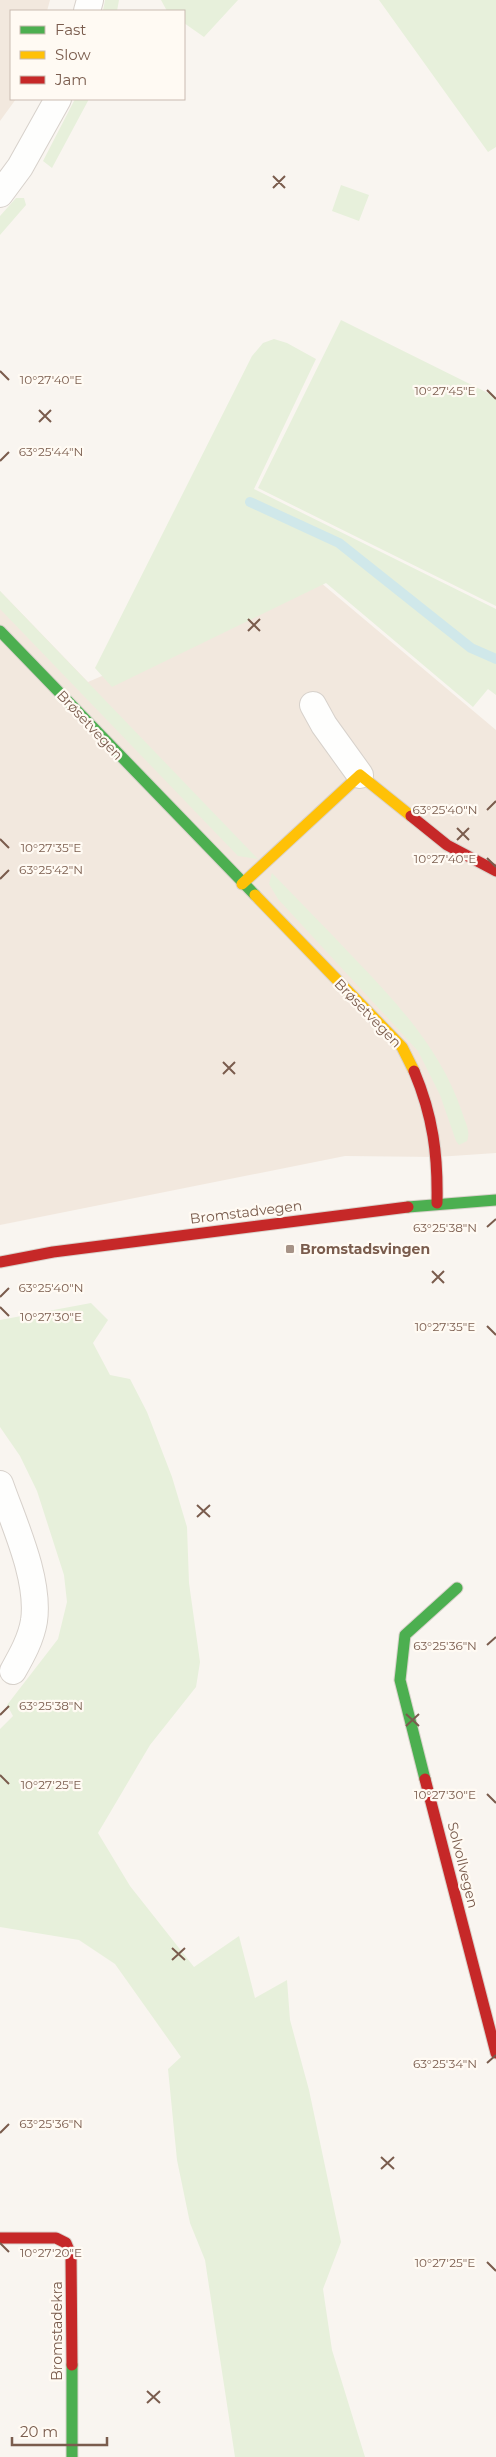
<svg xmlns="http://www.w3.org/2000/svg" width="496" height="2457" font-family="Montserrat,sans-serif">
<rect width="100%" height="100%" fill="#f9f5f0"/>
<!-- residential -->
<path fill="#f2e8de" d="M0,0H50L47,11H11V99H16L0,121Z
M320,582L496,730V1153L437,1157L345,1156L0,1225V591L88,682Z"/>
<!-- green -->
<path fill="#e7f0db" d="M105,0H119L117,11H103Z
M161,0H238L204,37L184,23V11H167Z
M379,0H496V147L488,152Z
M75,99H89L52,168L43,161Z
M341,185L369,195L359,221L332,211Z
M16,198H24L26,205L0,235V216Z
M341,320L496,397V606L258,488Z
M274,339L287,343L316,359L254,489L496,609V695L488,689L473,707L326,583L112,687L95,668L252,356L263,343Z
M0,591L258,859L238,856L0,609Z
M272,873C299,901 327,929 354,958C399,1005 441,1050 462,1112C465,1122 471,1131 467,1141L459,1145L456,1141L440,1095L418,1051L278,899L269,884Z
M91,1303L108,1320L93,1343L110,1375L130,1379L147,1412L172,1477L187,1527L189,1583L200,1662L196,1687L150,1745L98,1833L130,1886L194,1967L239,1936L255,1998L287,1980L290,2020L309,2090L341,2242L323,2289L332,2350L365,2457H235L205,2260L190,2223L177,2160L168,2069L181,2057L115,1964L79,1940L0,1927V1729L13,1716L7,1705L58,1639L67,1602L64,1575L37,1491L20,1456L0,1427V1320Z"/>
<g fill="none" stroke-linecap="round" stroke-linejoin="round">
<!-- stream -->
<path stroke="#d0e8ea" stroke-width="10" d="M250,502L339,543L471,648L496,659"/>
<defs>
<path id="street" d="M87,11L90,0
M0,194L20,167L58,99
M313,705L324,725L360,775
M0,1484C14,1524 40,1579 34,1621C31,1639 22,1655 13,1671"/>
<path id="fast" d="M0,631L255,895
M408,1207L496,1200
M425,1779L400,1680L405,1635L457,1588
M72,2365V2457"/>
<path id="slow" d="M242,884L360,775L411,816
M255,895L402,1047L414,1071"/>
<path id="jam" d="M411,816L447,845L496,871
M414,1071C433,1116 438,1155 437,1203
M0,1262L53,1252L408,1207
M425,1779L496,2053
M0,2238H56L66,2243L71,2255L72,2365"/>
</defs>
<!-- street casing -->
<use href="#street" stroke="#d7d1cb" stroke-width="28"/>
<!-- fast casing -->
<use href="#fast" stroke="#d9d2cb" stroke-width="13"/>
<!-- slow casing -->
<use href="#slow" stroke="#d9d2cb" stroke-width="13"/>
<!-- jam casing -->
<use href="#jam" stroke="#d9d2cb" stroke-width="13"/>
<!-- street -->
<use href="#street" stroke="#fefefd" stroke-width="26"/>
<!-- fast -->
<use href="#fast" stroke="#4caf50" stroke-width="11"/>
<!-- slow -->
<use href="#slow" stroke="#ffc107" stroke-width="11"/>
<!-- jam -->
<use href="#jam" stroke="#c62828" stroke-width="11"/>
</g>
<!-- ticks -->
<path fill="none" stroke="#7a5c4d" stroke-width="2" d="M273,176L285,188M273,188L285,176M0,371L9,380M487,390L496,399M39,410L51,422M39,422L51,410M0,461L9,452M248,619L260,631M248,631L260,619M487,810L496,801M457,828L469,840M0,839L9,848M457,840L469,828M487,858L496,867M0,879L9,870M223,1062L235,1074M223,1074L235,1062M487,1227L496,1219M432,1271L444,1283M432,1283L444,1271M0,1297L9,1288M0,1307L9,1316M487,1326L496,1335M197,1505L210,1517M197,1517L210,1505M487,1645L496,1637M406,1714L419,1726M0,1715L9,1706M406,1726L419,1714M0,1775L9,1784M487,1794L496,1803M172,1948L185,1960M172,1960L185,1948M487,2063L496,2055M0,2133L9,2124M381,2157L394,2169M381,2169L394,2157M0,2243L9,2252M487,2262L496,2271M147,2391L160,2403M147,2403L160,2391"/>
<!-- markers -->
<rect fill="#a69286" stroke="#fffaf3" stroke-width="2" x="285" y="1244" width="10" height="10" rx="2.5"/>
<g text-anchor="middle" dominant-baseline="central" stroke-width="4.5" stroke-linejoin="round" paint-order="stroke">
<!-- street labels -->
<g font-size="14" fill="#7a5c4d" stroke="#fffaf3">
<text transform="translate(90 725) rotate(47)">Brøsetvegen</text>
<text transform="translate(368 1013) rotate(46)">Brøsetvegen</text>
<text transform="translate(246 1212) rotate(-7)">Bromstadvegen</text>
<text transform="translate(463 1865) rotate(76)">Solvollvegen</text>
<text transform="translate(57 2331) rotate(-90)">Bromstadekra</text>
</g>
<!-- poi labels -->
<g font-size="14" font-weight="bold" fill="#7a5c4d" stroke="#fffaf3" text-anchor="start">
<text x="300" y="1249">Bromstadsvingen</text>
</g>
</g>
<g font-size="12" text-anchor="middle" fill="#7a5c4d" stroke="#fffaf3" stroke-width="4.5" stroke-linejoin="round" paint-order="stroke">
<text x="51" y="384">10°27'40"E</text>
<text x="445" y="395">10°27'45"E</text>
<text x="51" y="456">63°25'44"N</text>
<text x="445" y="814">63°25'40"N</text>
<text x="51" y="852">10°27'35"E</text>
<text x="445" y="863">10°27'40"E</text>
<text x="51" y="874">63°25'42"N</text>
<text x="445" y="1232">63°25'38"N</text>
<text x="51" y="1292">63°25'40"N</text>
<text x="51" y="1321">10°27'30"E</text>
<text x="445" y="1331">10°27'35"E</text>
<text x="445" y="1650">63°25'36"N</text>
<text x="51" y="1710">63°25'38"N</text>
<text x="51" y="1789">10°27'25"E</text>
<text x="445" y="1799">10°27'30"E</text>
<text x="445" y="2068">63°25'34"N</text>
<text x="51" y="2128">63°25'36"N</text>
<text x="51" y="2257">10°27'20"E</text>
<text x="445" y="2267">10°27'25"E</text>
</g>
<!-- legend -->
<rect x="10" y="10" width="175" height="90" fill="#fffaf3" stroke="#cabbb1"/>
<rect x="20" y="26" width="25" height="8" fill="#4caf50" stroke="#cabbb1"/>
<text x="55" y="35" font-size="15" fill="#7a5c4d">Fast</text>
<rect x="20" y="51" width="25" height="8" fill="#ffc107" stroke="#cabbb1"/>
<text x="55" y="60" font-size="15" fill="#7a5c4d">Slow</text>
<rect x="20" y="76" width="25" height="8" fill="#c62828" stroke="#cabbb1"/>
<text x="55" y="85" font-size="15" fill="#7a5c4d">Jam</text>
<!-- scale -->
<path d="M12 2437v8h95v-8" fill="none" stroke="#7a5c4d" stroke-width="2.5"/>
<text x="20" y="2437" font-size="15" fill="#7a5c4d" stroke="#fffaf3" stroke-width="4" paint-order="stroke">20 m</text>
</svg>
